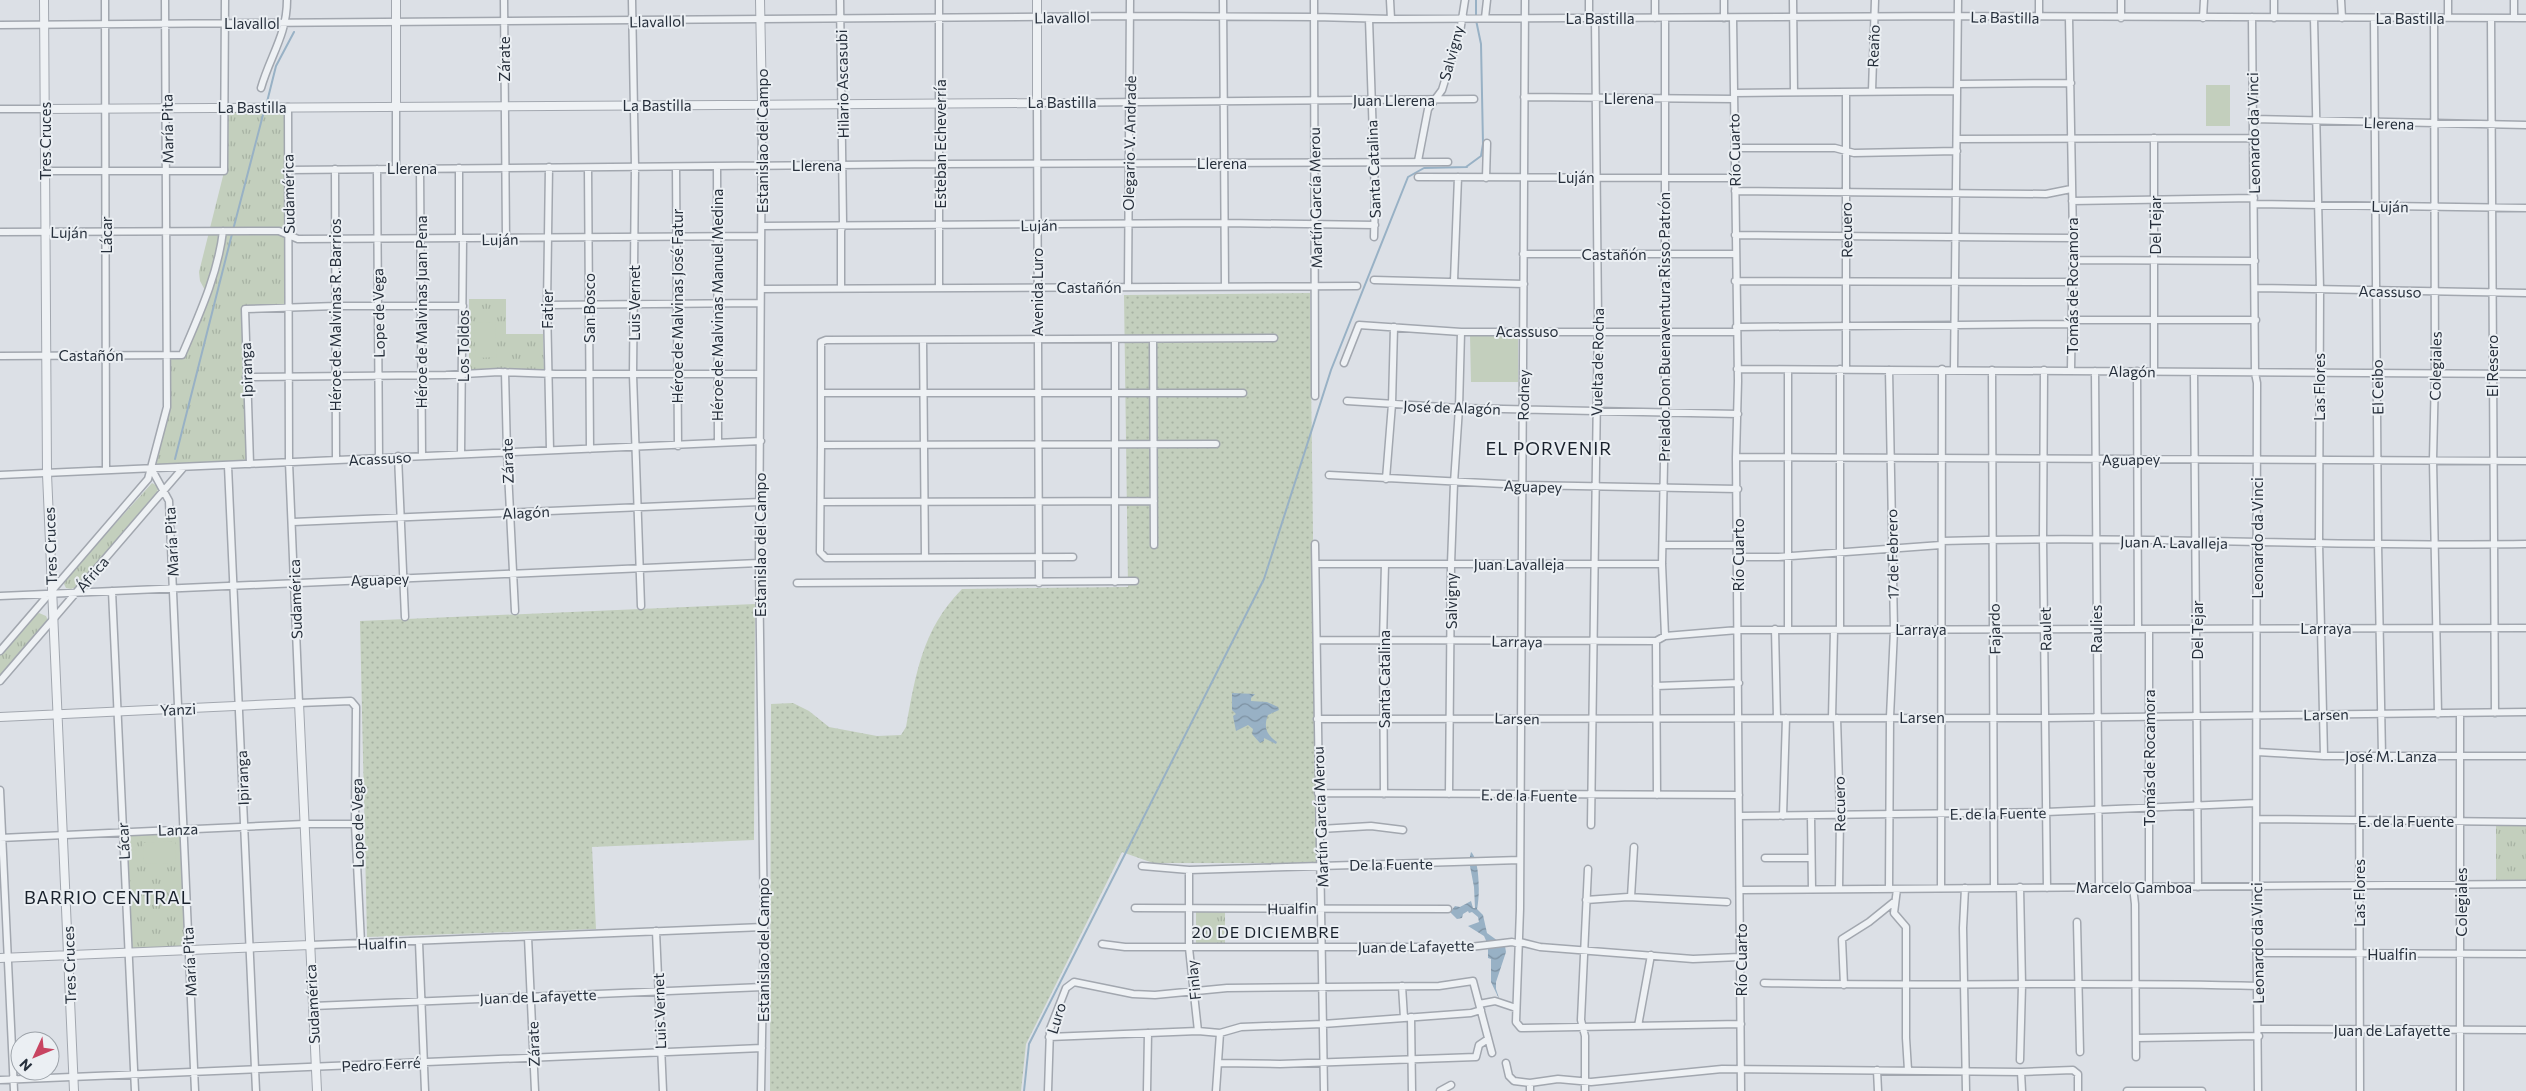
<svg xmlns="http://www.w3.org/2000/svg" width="2526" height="1091" font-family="Commissioner,sans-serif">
<defs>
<pattern id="grass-dots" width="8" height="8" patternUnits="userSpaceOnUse" patternTransform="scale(1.25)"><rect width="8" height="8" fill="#c3cfbd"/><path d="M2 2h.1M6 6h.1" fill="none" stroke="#a7b2a3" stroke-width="1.8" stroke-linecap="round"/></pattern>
<pattern id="park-tufts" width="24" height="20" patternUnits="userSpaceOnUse" patternTransform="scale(1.25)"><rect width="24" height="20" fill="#c3cfbd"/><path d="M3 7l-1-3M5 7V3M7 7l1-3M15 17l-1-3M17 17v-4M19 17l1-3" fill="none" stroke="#a7b2a3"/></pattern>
<pattern id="water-waves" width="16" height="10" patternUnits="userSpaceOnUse" patternTransform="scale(1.25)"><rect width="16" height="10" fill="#98b1c5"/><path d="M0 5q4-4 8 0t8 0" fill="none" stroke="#7c90a1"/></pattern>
</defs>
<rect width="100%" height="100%" fill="#dce0e6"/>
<!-- grass -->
<path fill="url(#grass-dots)" d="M1310,293L1317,863H1153L1122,852L1026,1044L1021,1091H770L771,704L793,703L809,711L829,727L877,736L901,735L906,727C916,673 922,630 962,589L1128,587L1124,295Z
M755,604L754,840L592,847L596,929L367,937L360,621Z"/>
<!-- park -->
<path fill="url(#park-tufts)" d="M225,107H288L289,308H248L250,464L151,468L167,407V355H182L206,292L200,281L199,272L223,176Z
M469,299H506V334H543L544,369H469Z
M152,483L159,487L157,492L77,587L71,589L66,588L64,584L66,578Z
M39,613L46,616L48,621L3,674H0V655L35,615Z
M2496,825H2526V881H2496Z
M184,829L189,950L128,953L123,832Z
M1196,912H1225V945H1196Z"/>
<!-- garden -->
<path fill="#c3cfbd" d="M2206,85H2230V126H2206Z
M495,322L497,357L476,358L474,323Z
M1470,335L1518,336V382H1471Z
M175,841L176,863L144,864L143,843Z"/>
<!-- water -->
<path fill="url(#water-waves)" d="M1232,693L1255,694L1251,698V701L1267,702L1278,707L1279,710L1268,715C1263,728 1267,735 1277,742L1276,744L1264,738V741L1260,743L1252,734L1253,729L1248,725L1236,731L1233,716L1236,714L1232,710Z
M1471,852C1480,860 1480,897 1477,909L1483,915L1487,933L1505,946L1506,952L1496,982V989L1500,1001L1491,982V959L1488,958V945L1484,936L1468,926L1479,922L1478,917L1472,912L1469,913L1468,911L1463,914L1462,918L1457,919L1450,912L1455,906L1460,907L1471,901L1473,908H1475L1474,887L1469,861Z"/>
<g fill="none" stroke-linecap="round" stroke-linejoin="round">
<!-- stream -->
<path stroke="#98b1c5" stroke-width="2" d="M266,106L276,66L294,32
M1466,167L1481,156L1483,144L1481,44L1476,20V0
M233,230L264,111
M175,459L232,234
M1024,1091L1029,1044L1264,579L1331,370L1408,177L1424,168L1467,167"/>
<defs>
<path id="minor" d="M105,0L106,470
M504,0L506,239
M632,0L635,166L633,375L641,606
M840,0L843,222L841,231V288
M939,0V288
M1223,0L1225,286
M1314,0L1315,396
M1390,0L1391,19
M1525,0L1520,909L1516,1022L1521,1028L1741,1024
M1589,0V19
M1724,0V18
M1793,0L1794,92
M2039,0V17
M2274,0V18
M2341,0L2342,18
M2448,0V18
M2514,0V18
M2252,17L2255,373L2257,383L2256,886L2258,1091
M1485,18L1487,0
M1655,18V0
M1733,18L1738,381L1736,457L1741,1091
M2069,18L2073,238L2071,370
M2121,18V0
M2203,18L2204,0
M2314,18L2320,289L2319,543L2324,756
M2374,18L2378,544L2382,756
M2434,18L2435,374L2433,460L2438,714
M2491,18L2495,713
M1369,19L1375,197L1374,237
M0,25L1130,16L1315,17L1391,19L1958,16L2526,18
M1958,84L2071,83
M261,88C270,56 287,35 287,0
M1872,91L1875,0
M1846,92V369
M1734,93L1957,91
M1524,97L1734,99
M396,106V169
M288,107L289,462L299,703L351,701L356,707L355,824L361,943
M0,109H45
M2253,119L2526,125
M2154,138V372
M1958,139L2253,138
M1735,148H1835L1854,153L1957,151
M1418,161L1428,109L1442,90L1460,32L1465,0
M549,167L547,305L550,450
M676,167L678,446
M717,167L718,443
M588,168L590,449
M335,169L336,460
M377,169L379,458
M420,169L422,455
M289,170L940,164L1448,162
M45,171H224L225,0
M1418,177L1735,178
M1486,178L1487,143
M1735,191L2046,194L2071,189
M2072,201L2254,198
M2255,204L2526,208
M762,226L1224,223L1375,225
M0,232L279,231L298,239L761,236
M1735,235L2073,238
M459,237V168
M1523,254H1735
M2073,260L2255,261
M1374,280L1524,284
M1454,281L1458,177
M1735,281L2072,282
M1128,287L1130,0
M2255,288L2526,293
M761,289L1357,286
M547,305L760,303
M2073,320H2256
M1736,327L2073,324
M1115,339V582
M1153,339L1154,545
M923,340L925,557
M0,356L182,355C199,315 218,274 223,231
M1344,363L1359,325L1461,332H1736
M1737,369L2526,374
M1840,369V629
M1954,369L1958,0
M1992,370L1994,888
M2044,370L2043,539L2047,888
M2095,371L2099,888
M2137,371L2138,629
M505,372L507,452L515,611
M2194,372L2198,887
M246,377L446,375L499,372L556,374H759
M821,393H1243
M1347,401L1459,408L1738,414
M1216,444L821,445V342L826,340L1274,338
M821,445L820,552L826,558L1073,557
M461,454L463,239
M398,456L405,617
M1736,457L2526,461
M250,464L245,309L336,306H463
M228,466L256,1091
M151,468L169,501L195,1091
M0,475L761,441
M1329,475L1523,485L1738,489
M1386,479L1392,404L1394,327
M821,502L1154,501
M293,522L760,502
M1942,541C2136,535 2331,547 2526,544
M1315,544L1324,1091
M1664,545H1738
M1737,557H1778L1941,545
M1316,564H1662
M797,583L1135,581
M1039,583L1037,103L1474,99
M112,591L135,1091
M0,596L759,563
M1775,629L1777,718
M1788,629V370
M2149,630V887
M1665,636L1662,564L1665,413V18
M1317,640L1656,641L1665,636L1738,630L2526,628
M1656,641L1657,795
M0,651L148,479L167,407L165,0
M0,681L183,468
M1656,686L1739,683
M1832,718L1834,630
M1837,718L1840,816L1839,889
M1317,719L2046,718L2526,712
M2257,752L2324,756H2526
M2359,756L2360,1091
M0,790L14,1091
M1318,793L1739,795
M1384,794L1383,641L1385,564
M1449,794L1451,564L1454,483L1459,408L1461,332
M1739,816L2046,812L2256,803
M1783,816L1786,718
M1811,816L1812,889
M2256,819L2526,822
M1591,825L1598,319L1595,18
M1320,829L1371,826L1403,830
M0,838L304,824H355
M1765,858H1811
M1142,866L1189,870L1520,860
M1189,870V948L1198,1031
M2020,887L2022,985L2020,1060
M2133,887L2135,904L2136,1057
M1941,888L1942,369
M1965,888L1963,928L1966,1091
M1889,889L1890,717L1894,630L1889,370
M1897,889L1894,913L1906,927V1038L1908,1070
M1741,890L2526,884
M1631,897L1634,847
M1586,900L1628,897L1727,902
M1135,908L1448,909
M2077,922L2080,1052
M656,931L663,1091
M528,937L535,1091
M419,942L425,1091
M1520,942L1540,947L1693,959L1740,957
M1102,944L1125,947H1470L1512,942L1520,944
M310,945L764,927
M2258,953L2526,954
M1764,983C1928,987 2093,981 2258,986
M1844,985L1842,939L1869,922L1895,901
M1402,986L1404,1018
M1479,1004L1495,1001L1516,1008
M313,1006L763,987
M1411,1017L1412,1091
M1638,1026L1651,955
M2259,1029L2526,1030
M1220,1033L1241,1027L1323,1024L1471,1013L1481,1010
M1049,1037L1198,1031L1220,1033L1216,1091
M2136,1038L2259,1036
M1219,1063L1280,1064L1476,1057L1479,1045L1488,1039
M1506,1063L1509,1076L1514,1081L1530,1083L1558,1079L1591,1082L1722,1069L2021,1072L2073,1070L2078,1074V1091
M1877,1070L1878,1091
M2021,1072L2022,1091
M0,1080L762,1048
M1530,1083V1091
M761,1091L764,927L759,563L762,104
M1048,1091L1050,1029L1066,988L1074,982L1133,994L1155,995L1227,988L1439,986L1473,981L1492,1053
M1147,1091L1148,1033
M1440,1091L1451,1085
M1585,1091V1036L1581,1020L1588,869
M2127,1091H2202
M2460,1091V713"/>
<path id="tertiary" d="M44,0L47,474L74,1091
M396,0V106
M760,0L762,104
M45,109L1037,103V0
M0,717L299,703L317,1091
M0,958L310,945"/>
</defs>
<!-- minor casing -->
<use href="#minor" stroke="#a2a7af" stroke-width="9"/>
<!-- tertiary casing -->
<use href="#tertiary" stroke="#a2a7af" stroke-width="10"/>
<!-- minor -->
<use href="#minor" stroke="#eef1f4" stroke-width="6"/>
<!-- tertiary -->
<use href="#tertiary" stroke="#eef1f4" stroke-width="8"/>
</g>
<g text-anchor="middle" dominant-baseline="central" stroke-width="4" stroke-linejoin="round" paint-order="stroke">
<!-- street labels -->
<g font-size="15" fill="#262f3b" stroke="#ebeff3">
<text transform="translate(1062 17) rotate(-1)">Llavallol</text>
<text transform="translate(2005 17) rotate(1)">La Bastilla</text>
<text x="1600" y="18">La Bastilla</text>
<text x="2410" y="18">La Bastilla</text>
<text transform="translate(657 21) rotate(-1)">Llavallol</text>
<text x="252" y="23">Llavallol</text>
<text transform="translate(1873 46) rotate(-88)">Reaño</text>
<text transform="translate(1451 53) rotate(-75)">Salvigny</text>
<text transform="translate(504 59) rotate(-90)">Zárate</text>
<text transform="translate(842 84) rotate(-91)">Hilario Ascasubi</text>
<text x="1629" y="98">Llerena</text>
<text x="1394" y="100">Juan Llerena</text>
<text x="1062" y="102">La Bastilla</text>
<text x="657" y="105">La Bastilla</text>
<text x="252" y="107">La Bastilla</text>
<text transform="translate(2389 123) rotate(2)">Llerena</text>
<text transform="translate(167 129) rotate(-91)">María Pita</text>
<text transform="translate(2253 133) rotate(-91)">Leonardo da Vinci</text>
<text transform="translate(45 141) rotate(-90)">Tres Cruces</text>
<text transform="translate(762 141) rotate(-90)">Estanislao del Campo</text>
<text transform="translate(1129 143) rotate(-89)">Olegario V. Andrade</text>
<text transform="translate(940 144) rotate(-90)">Esteban Echeverría</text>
<text transform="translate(1734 150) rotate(-91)">Río Cuarto</text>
<text x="1222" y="163">Llerena</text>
<text x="817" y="165">Llerena</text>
<text x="412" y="168">Llerena</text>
<text transform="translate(1373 169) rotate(-92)">Santa Catalina</text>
<text x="1576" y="177">Luján</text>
<text transform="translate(288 194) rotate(-91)">Sudamérica</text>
<text transform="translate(1315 198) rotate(-91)">Martín García Merou</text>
<text transform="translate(2390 206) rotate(1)">Luján</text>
<text transform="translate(1039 225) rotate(-1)">Luján</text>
<text transform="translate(2155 225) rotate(-90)">Del Tejar</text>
<text transform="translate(1846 230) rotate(-91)">Recuero</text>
<text transform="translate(69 232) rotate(1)">Luján</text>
<text transform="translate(106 235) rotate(-90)">Lácar</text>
<text transform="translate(500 239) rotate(-1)">Luján</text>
<text x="1614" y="254">Castañón</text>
<text transform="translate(2072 286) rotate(-90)">Tomás de Rocamora</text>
<text x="1089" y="287">Castañón</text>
<text transform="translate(2390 291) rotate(1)">Acassuso</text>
<text transform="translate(1037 292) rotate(-90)">Avenida Luro</text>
<text transform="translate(634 303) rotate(-90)">Luis Vernet</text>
<text transform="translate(717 305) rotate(-90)">Héroe de Malvinas Manuel Medina</text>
<text transform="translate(677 306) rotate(-90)">Héroe de Malvinas José Fatur</text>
<text transform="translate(589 308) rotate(-90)">San Bosco</text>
<text transform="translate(547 309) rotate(-90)">Fatier</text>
<text transform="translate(421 312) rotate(-90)">Héroe de Malvinas Juan Pena</text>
<text transform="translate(378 313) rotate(-91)">Lope de Vega</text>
<text transform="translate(335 315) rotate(-90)">Héroe de Malvinas R. Barrios</text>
<text transform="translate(1664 327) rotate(-90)">Prelado Don Buenaventura Risso Patrón</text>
<text x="1527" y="331">Acassuso</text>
<text transform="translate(463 346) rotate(-90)">Los Toldos</text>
<text x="91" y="355">Castañón</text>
<text transform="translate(1597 362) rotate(-89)">Vuelta de Rocha</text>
<text transform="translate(2435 366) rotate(-89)">Colegiales</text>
<text transform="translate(2492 366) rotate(-90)">El Resero</text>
<text transform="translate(246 370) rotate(-92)">Ipiranga</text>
<text transform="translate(2132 371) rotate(1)">Alagón</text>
<text transform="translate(2319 387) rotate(-90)">Las Flores</text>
<text transform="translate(2377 387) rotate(-91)">El Ceibo</text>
<text transform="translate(1523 395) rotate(-89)">Rodney</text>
<text transform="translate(1452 407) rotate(2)">José de Alagón</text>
<text transform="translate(380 458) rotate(-3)">Acassuso</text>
<text transform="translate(2131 459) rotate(-1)">Aguapey</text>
<text transform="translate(507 461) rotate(-92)">Zárate</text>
<text transform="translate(1533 486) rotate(2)">Aguapey</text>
<text transform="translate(526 512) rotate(-3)">Alagón</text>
<text transform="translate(2257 538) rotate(-90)">Leonardo da Vinci</text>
<text transform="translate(171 542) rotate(-93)">María Pita</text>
<text transform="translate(2174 542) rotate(1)">Juan A. Lavalleja</text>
<text transform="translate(760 545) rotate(-90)">Estanislao del Campo</text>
<text transform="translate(50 546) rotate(-92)">Tres Cruces</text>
<text transform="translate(1892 554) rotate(-91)">17 de Febrero</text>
<text transform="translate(1738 555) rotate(-90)">Río Cuarto</text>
<text x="1519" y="564">Juan Lavalleja</text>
<text transform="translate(92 574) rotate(-50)">África</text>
<text transform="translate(380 579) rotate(-2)">Aguapey</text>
<text transform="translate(295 599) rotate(-92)">Sudamérica</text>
<text transform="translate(1451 601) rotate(-90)">Salvigny</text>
<text x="2326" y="628">Larraya</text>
<text x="1921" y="629">Larraya</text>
<text transform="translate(1994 629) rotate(-91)">Fajardo</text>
<text transform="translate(2045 629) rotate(-91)">Raulet</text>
<text transform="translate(2096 629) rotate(-90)">Raulies</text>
<text transform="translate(2197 630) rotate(-90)">Del Tejar</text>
<text transform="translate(1517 641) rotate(1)">Larraya</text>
<text transform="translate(1384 679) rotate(-90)">Santa Catalina</text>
<text transform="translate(178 709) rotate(-3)">Yanzi</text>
<text transform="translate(2326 714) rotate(-1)">Larsen</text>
<text x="1922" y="717">Larsen</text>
<text transform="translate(1517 718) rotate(1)">Larsen</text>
<text x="2391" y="756">José M. Lanza</text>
<text transform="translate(2149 758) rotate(-90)">Tomás de Rocamora</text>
<text transform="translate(242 778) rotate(-92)">Ipiranga</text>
<text transform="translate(1529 795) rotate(1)">E. de la Fuente</text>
<text transform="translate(1839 804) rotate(-91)">Recuero</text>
<text transform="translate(1998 813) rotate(-1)">E. de la Fuente</text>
<text transform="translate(1320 817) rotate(-92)">Martín García Merou</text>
<text x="2406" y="821">E. de la Fuente</text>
<text transform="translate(357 823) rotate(-91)">Lope de Vega</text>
<text transform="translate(178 829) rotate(-2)">Lanza</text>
<text transform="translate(123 841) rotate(-93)">Lácar</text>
<text transform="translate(1391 864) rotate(-1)">De la Fuente</text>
<text x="2134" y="887">Marcelo Gamboa</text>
<text transform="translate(2359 893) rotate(-90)">Las Flores</text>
<text transform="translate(2461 902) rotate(-90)">Colegiales</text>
<text transform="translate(1292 908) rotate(-1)">Hualfin</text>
<text transform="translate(382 943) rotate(-2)">Hualfin</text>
<text transform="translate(2257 943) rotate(-91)">Leonardo da Vinci</text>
<text transform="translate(1416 946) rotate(-1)">Juan de Lafayette</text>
<text transform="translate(763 950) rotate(-90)">Estanislao del Campo</text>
<text x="2392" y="954">Hualfin</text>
<text transform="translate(1741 960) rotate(-90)">Río Cuarto</text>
<text transform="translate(189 962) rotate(-93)">María Pita</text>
<text transform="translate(69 965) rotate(-92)">Tres Cruces</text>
<text transform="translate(1193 980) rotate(-96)">Finlay</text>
<text transform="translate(538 996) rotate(-2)">Juan de Lafayette</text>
<text transform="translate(312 1004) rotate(-93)">Sudamérica</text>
<text transform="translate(659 1011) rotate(-92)">Luis Vernet</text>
<text transform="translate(1056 1018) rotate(-73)">Luro</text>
<text x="2392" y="1030">Juan de Lafayette</text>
<text transform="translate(533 1044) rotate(-92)">Zárate</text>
<text transform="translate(381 1064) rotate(-3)">Pedro Ferré</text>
</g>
<!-- neighbourhood labels -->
<g font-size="16" letter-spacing="1" fill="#19212c" stroke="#ebeff3">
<text x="1266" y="931">20 DE DICIEMBRE</text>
</g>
<!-- quarter labels -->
<g font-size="18" letter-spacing="1" fill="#19212c" stroke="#ebeff3">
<text x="1549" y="448">EL PORVENIR</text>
<text x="108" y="897">BARRIO CENTRAL</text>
</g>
</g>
<!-- north arrow -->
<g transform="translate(35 1056) rotate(226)"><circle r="24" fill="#ebeff3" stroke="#9ca2a9"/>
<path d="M0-4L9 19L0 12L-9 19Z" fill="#c84461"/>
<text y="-8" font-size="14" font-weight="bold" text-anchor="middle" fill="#262f3b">N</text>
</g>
</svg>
